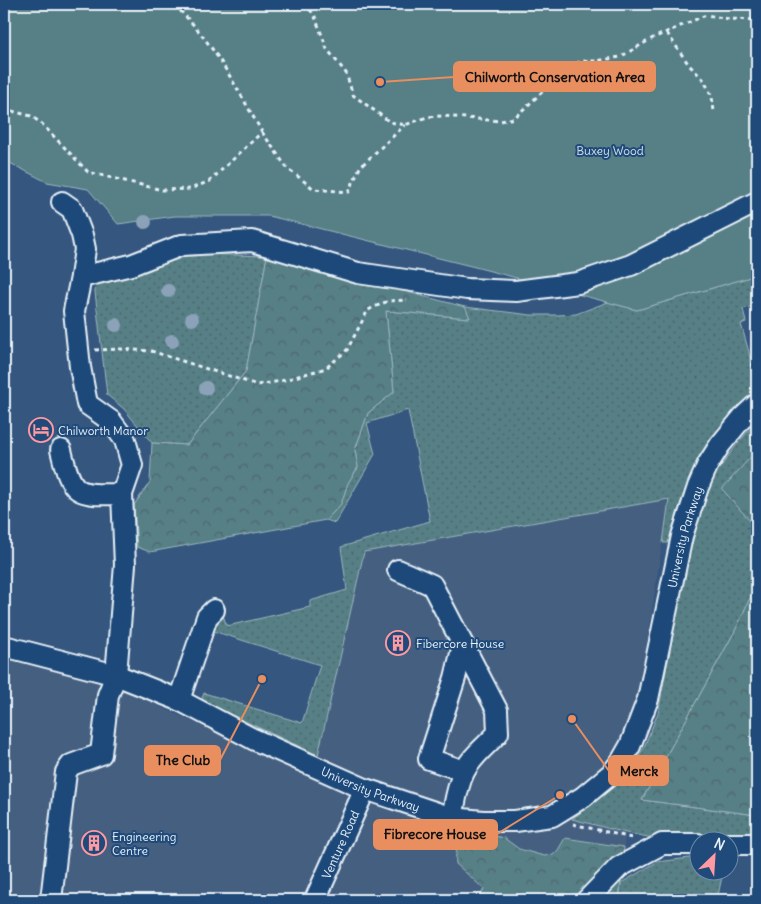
<svg xmlns="http://www.w3.org/2000/svg" width="761" height="904" font-family="Delius,sans-serif">
<defs>
<pattern id="grass-dots" width="8" height="8" patternUnits="userSpaceOnUse" patternTransform="scale(1.25)"><rect width="8" height="8" fill="#567f86"/><path d="M2 2h.1M6 6h.1" fill="none" stroke="#4f666b" stroke-width="1.8" stroke-linecap="round"/></pattern>
<pattern id="forest-crowns" width="20" height="18" patternUnits="userSpaceOnUse" patternTransform="scale(1.25)"><rect width="20" height="18" fill="#567f86"/><path d="M2 6a3 3 0 1 1 6 0M12 15a3 3 0 1 1 6 0" fill="none" stroke="#4f666b"/></pattern>
</defs>
<rect width="100%" height="100%" fill="#35567e"/>
<filter id="ink" filterUnits="userSpaceOnUse"><feTurbulence type="fractalNoise" baseFrequency=".02" numOctaves="2"/><feDisplacementMap in="SourceGraphic" scale="10" xChannelSelector="R" yChannelSelector="G"/><feConvolveMatrix kernelMatrix="1 2 1 2 8 2 1 2 1" color-interpolation-filters="sRGB"/></filter>
<g filter="url(#ink)">
<!-- built -->
<path fill="#445f81" d="M669,499L638,701L619,900H4V656L115,686L313,777L364,552Z"/>
<!-- grass -->
<path fill="url(#grass-dots)" stroke="#9fb8bf" d="M203,254L267,256L246,371L187,445L152,443L124,409L107,395L95,292L96,280L181,256Z
M757,275V305L743,309L746,322L741,324L749,352L752,376L757,385V391L700,458L683,495L668,543H663L669,499L364,552L318,755L201,701L204,693L302,723L320,665L210,630L222,613L227,626L310,607V601L347,590L341,547L430,521L408,410L367,423L375,454L335,523L326,520L341,504L348,482L358,468L355,450L368,413L394,392L386,311L469,318L465,307L531,315H558L576,314L608,302L637,310Z
M757,421V450L723,489L757,529V583L735,631L642,800L757,815V838L665,840L626,833L572,819L615,786L636,762L644,747L658,713L685,570L698,521L708,492L714,476L738,443Z
M698,857V872H723L717,900H619L621,883L657,862Z"/>
<!-- forest -->
<path fill="url(#forest-crowns)" stroke="#9fb8bf" d="M267,256L465,307L470,318L386,311L394,392L368,413L355,450L358,467L348,483L341,504L326,520L150,552L137,547L134,505L150,482L152,443L187,445L246,371Z
M757,450V529L722,489Z
M757,583V815L642,800L735,631Z
M479,833L504,838L519,849L544,856L553,855L558,850L565,838L624,847L619,900H478L484,889L456,864C454,845 462,840 479,833Z"/>
<!-- green -->
<path fill="#567f86" stroke="#9fb8bf" d="M4,4H757V275L637,310L479,268L269,216H175L118,224L88,189L47,182L4,160Z"/>
<g fill="none" stroke-linecap="round" stroke-linejoin="round">
<defs>
<g id="minor">
<path d="M62,202L72,209L82,235L85,249L81,277"/>
<path d="M61,450C72,496 76,495 122,494"/>
<path d="M398,570L432,585L497,710L498,733C487,745 471,757 464,772C457,786 455,803 452,818"/>
<path d="M463,645L455,678L429,759L464,771"/>
<path id="s1" d="M4,646L116,675L179,700L253,739L365,789L452,818L483,821H515L552,816L583,797L612,773L622,760L630,746L648,699L682,536L698,487L708,464L720,445L743,417L757,404"/>
<path d="M179,700L207,617L214,610"/>
<path d="M728,844H757"/>
<path d="M51,900L66,772L71,765L101,754L108,695L116,675L125,565L122,494L132,465L125,440L111,421L87,404L80,367L74,311L81,277L131,265L182,245L252,241L358,273L467,289L516,291L578,283L631,265L757,202"/>
<path id="s2" d="M315,900L365,789"/>
<path d="M587,900L619,867L662,844H698"/>
</g>
</defs>
<!-- minor casing -->
<use href="#minor" stroke="#e8f1f8" stroke-width="24"/>
<!-- path -->
<path stroke="#e8f1f8" stroke-width="3" stroke-dasharray="4 4" stroke-linecap="butt" d="M304,4L314,14L327,49L346,73L353,95L390,122L405,125L427,117L442,116L501,121L514,118L567,69L581,61H596L620,57L653,38L706,15L729,19L757,20
M667,33L689,65L704,80L712,97L714,111
M4,109L31,116L41,123L88,172L162,190L190,189L210,181L262,132C236,87 212,39 173,4
M262,132L287,168L314,189L349,192L360,167L405,125
M757,331C754,347 748,364 757,379
M95,350L121,349L151,351L257,385L281,381L326,368L347,350L368,310L388,301L407,300
M573,824L632,838"/>
<!-- minor -->
<use href="#minor" stroke="#1f4a7a" stroke-width="20"/>
</g>
<!-- trees -->
<g fill="#8ba2b8">
<circle cx="145" cy="222" r="7"/>
<circle cx="168" cy="291" r="7"/>
<circle cx="192" cy="319" r="7"/>
<circle cx="116" cy="325" r="7"/>
<circle cx="172" cy="341" r="7"/>
<circle cx="206" cy="388" r="7"/>
</g>
</g>
<!-- icons -->
<defs>
<symbol id="hotel-ring" viewBox="-11 -11 22 22"><circle r="9.5" fill="#1f4a7a" stroke="#ff9aa2" stroke-width="1.5"/><path d="M-6-4.5h1.5V1H6V5H4.5V3h-9V5H-6ZM-4 0a1.8 1.8 0 1 1 3.6 0ZM.5 0V-2.5h3Q6-2.5 6 0Z" fill="#ff9aa2"/></symbol>
<symbol id="building-ring" viewBox="-11 -11 22 22"><circle r="9.5" fill="#1f4a7a" stroke="#ff9aa2" stroke-width="1.5"/><path d="M-4-6H4V6H1V3H-1V6H-4ZM-2.5-4.3h1.7v1.8h-1.7ZM.8-4.3h1.7v1.8H.8ZM-2.5-1h1.7V.8h-1.7ZM.8-1h1.7V.8H.8Z" fill="#ff9aa2"/></symbol>
</defs>
<g fill-rule="evenodd">
<use href="#hotel-ring" x="27" y="416" width="28" height="28"/>
<use href="#building-ring" x="384" y="629" width="28" height="28"/>
<use href="#building-ring" x="80" y="829" width="28" height="28"/>
</g>
<g text-anchor="middle" dominant-baseline="central" stroke-width="4" stroke-linejoin="round" paint-order="stroke">
<!-- park labels -->
<g font-size="12" fill="#d2e0e7" stroke="#1f4a7a">
<text x="610" y="150">Buxey Wood</text>
</g>
<!-- poi labels -->
<g font-size="12" fill="#e8f1f8" stroke="#1f4a7a" text-anchor="start">
<text x="58" y="430">Chilworth Manor</text>
<text x="416" y="643">Fibercore House</text>
<text x="112" y="836">Engineering<tspan x="112" dy="14">Centre</tspan></text>
</g>
<!-- street labels -->
<g font-size="12" fill="#e8f1f8" stroke="#1f4a7a">
<text stroke="none"><textPath href="#s1" startOffset="905">University Parkway</textPath></text>
<text stroke="none"><textPath href="#s1" startOffset="395">University Parkway</textPath></text>
<text stroke="none"><textPath href="#s2" startOffset="61">Venture Road</textPath></text>
</g>
</g>
<!-- callouts -->
<path fill="none" stroke="#e88e5f" stroke-width="2" d="M380 82L454 77M262 679L220 760M572 719L609 771M560 795L497 834"/>
<g fill="#e88e5f" stroke="#1f4a7a" stroke-width="2">
<circle cx="380" cy="82" r="5"/>
<circle cx="262" cy="679" r="5"/>
<circle cx="572" cy="719" r="5"/>
<circle cx="560" cy="795" r="5"/>
</g>
<g fill="#e88e5f" stroke="#e88e5f" stroke-width="2">
<rect x="454" y="62" width="201" height="29" rx="5"/>
<rect x="145" y="746" width="75" height="29" rx="5"/>
<rect x="609" y="756" width="59" height="29" rx="5"/>
<rect x="374" y="820" width="123" height="29" rx="5"/>
</g>
<g font-size="14" text-anchor="middle" font-weight="bold" fill="#111">
<text x="555" y="82">Chilworth Conservation Area</text>
<text x="183" y="765">The Club</text>
<text x="639" y="776">Merck</text>
<text x="435" y="839">Fibrecore House</text>
</g>
<!-- margin -->
<rect width="761" height="904" fill="none" stroke="#1f4a7a" stroke-width="20"/>
<rect x="10" y="10" width="741" height="884" fill="none" stroke="#e8f1f8" stroke-width="2" filter="url(#ink)"/>
<!-- north arrow -->
<g transform="translate(714 856) rotate(25)"><circle r="24" fill="#1f4a7a" stroke="#6f8dac"/>
<path d="M0-4L9 19L0 12L-9 19Z" fill="#ff9aa2"/>
<text y="-8" font-size="14" font-weight="bold" text-anchor="middle" fill="#e8f1f8">N</text>
</g>
</svg>
